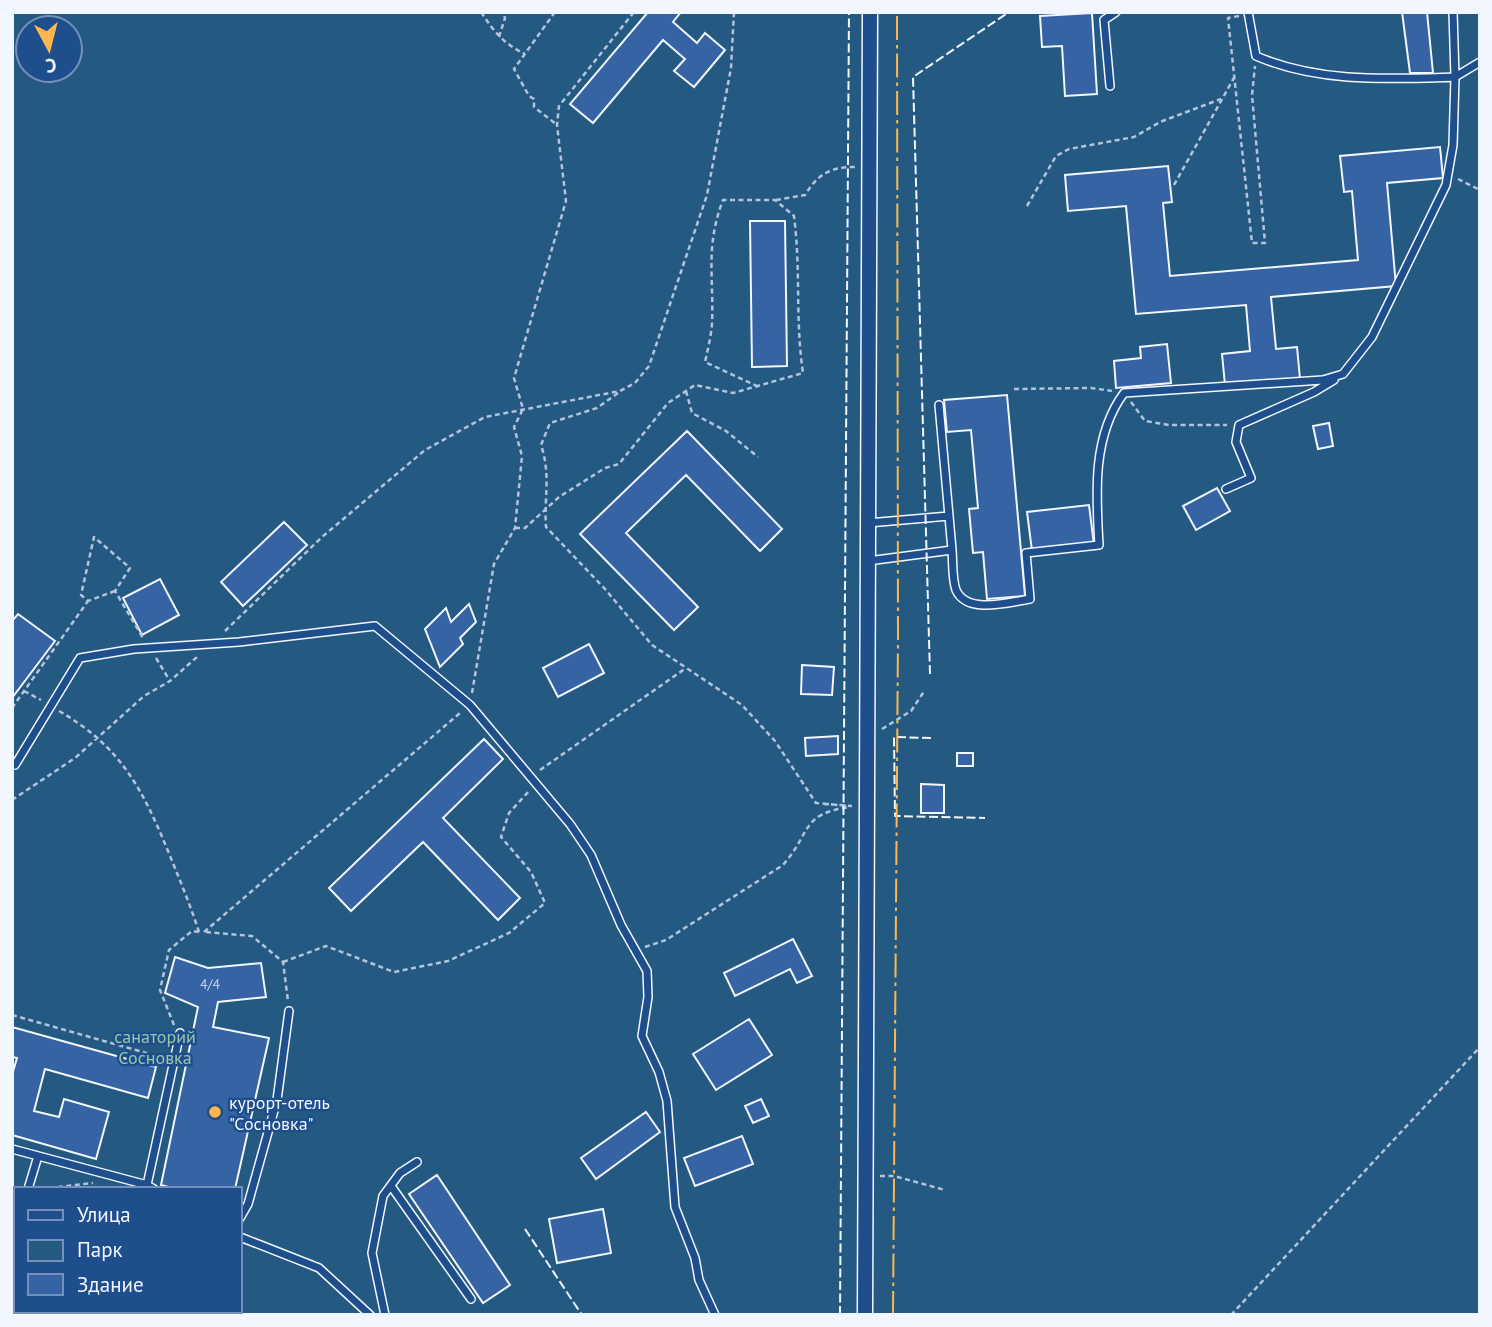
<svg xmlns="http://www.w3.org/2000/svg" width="1492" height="1327" font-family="'PT Sans',sans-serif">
<rect width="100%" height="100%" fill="#1f4e8c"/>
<!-- green -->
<path fill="#245a82" stroke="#a8bbd7" stroke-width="2" fill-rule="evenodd" d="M12,12H1480V1315H12ZM28,28H70V70H28ZM16,1189H240V1311H16Z"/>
<!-- building -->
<path fill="#3563a3" stroke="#f2f6ff" stroke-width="2" d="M648,12H681L673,22L697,43L705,33L725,50L694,87L674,71L685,59L663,40L593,123L570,104Z
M1402,12H1427L1433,73H1410Z
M1092,13L1097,94L1065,96L1062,46L1042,47L1040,16Z
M1440,147L1443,178L1387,183L1396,286L1271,297L1276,349L1297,347L1300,379L1225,385L1222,354L1250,351L1246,305L1136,314L1126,206L1068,211L1065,175L1168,166L1172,202L1163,203L1170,276L1358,260L1352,191L1344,192L1340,156Z
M750,221H785L787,366L752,367Z
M1167,344L1171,383L1116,388L1114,361L1141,358L1140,347Z
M1007,395L1025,596L987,599L983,552L973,553L969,509L978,508L971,430L947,432L944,400Z
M1329,423L1333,446L1318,449L1313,426Z
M687,431L782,529L760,551L686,475L626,533L698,607L674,630L580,534Z
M1217,488L1230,511L1196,530L1183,506Z
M1089,505L1094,545L1032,551L1027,512Z
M284,522L307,545L243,606L221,582Z
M160,579L179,615L142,635L123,598Z
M469,604L476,622L460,638L463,644L440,667L425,629L446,608L451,622Z
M18,614L55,641L12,698V621Z
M589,644L604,673L558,697L543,668Z
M802,665L834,667L832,695L801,694Z
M838,736V754L806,756L805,738Z
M484,739L503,759L443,818L520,898L498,920L423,842L351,911L329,888Z
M957,753H973V766H957Z
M921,784L944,785V813H921Z
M793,939L812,976L797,983L790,969L735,996L724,973Z
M175,957L208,968L261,963L266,997L218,1002L213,1027L269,1038L235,1189H176L161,1185L198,1007L165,993Z
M749,1019L772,1055L716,1090L693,1054Z
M12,1027L156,1067L148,1098L45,1069L34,1111L59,1117L64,1099L109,1112L96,1159L12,1135V1075L17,1058L12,1057Z
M761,1099L769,1116L753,1123L745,1106Z
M646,1112L660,1132L596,1179L581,1158Z
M742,1136L753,1164L695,1186L684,1158Z
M437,1175L510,1285L483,1303L409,1194Z
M603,1209L611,1253L557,1263L549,1219Z"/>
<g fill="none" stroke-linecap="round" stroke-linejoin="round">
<defs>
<path id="service" d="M1453,12L1455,77
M1455,77L1480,62
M1110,86L1104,20L1116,12
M939,405L949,516
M1226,489L1251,478L1236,442L1239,425L1314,392L1334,380
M868,523L949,516L952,550L868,561
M952,550C953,562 952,579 956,590C967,615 1010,602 1030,599L1026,553L1099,545C1096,494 1092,436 1124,393L1323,380L1343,374L1372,337L1446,185L1453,145L1455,77C1387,79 1319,83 1256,56L1248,12
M15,765L80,658L134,649L239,642L375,626L470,705L570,824L591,855L621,925L647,971L648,997L642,1036L659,1072L667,1101L675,1207L695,1258L699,1280L715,1315
M12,1149L147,1185
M391,1186L471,1299
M28,1189L38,1156
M154,1189L147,1185L180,1033
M240,1218L248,1204L277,1100L289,1011
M240,1237L319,1268L370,1315
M12,1239L16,1228
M105,1315L114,1311
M385,1315L372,1253L377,1227L383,1196L400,1173L417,1162"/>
<path id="minor" d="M865,1315L870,12"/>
</defs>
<!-- service casing -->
<use href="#service" stroke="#f2f6ff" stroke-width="10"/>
<!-- minor casing -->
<use href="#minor" stroke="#f2f6ff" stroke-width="17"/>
<!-- path -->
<path stroke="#b3c4dc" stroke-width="2.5" stroke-dasharray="5 3.5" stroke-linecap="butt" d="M481,12C494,32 504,44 525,54
M555,12L514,69L529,96L534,99V107L556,124
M1239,16L1228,18L1252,243H1265L1252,95L1255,66
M499,37L505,18L503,12
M1458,179L1480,190
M1174,185L1235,76
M776,200L805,195C818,174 830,167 855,167
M1027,206L1056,156L1069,149L1134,137L1160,122L1221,99
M1014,389L1091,388L1112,391
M686,391L692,413L726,431L758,457
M618,393L597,408L550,423L541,445C551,475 544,496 546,527L605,589L652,645L742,705L775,741L816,803L852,806
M1131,402L1145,421L1169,425H1227
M515,528H525L559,497L605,468L619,464L668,403L695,385L733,393L803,373C795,319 801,270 794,216L775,200H723C705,247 714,277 712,324C711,336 708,349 705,362L759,387
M115,591L88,601L81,595L94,537L130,568L115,591L143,638
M225,631L322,537L425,450L485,417L620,391L635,383L649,366L707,195L731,68L734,12
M156,658L170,681
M24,691L41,700
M472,693L494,564L515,528L522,456L514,427L523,409L514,378L566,201L557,125L559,106L634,12
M12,708L88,601
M59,711C120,746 142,788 168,851C179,878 190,904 199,932
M882,729L911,711L925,690
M540,770L686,668
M12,800L75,758L144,696L170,681L197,657
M824,804L851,806
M204,932L460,713
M206,932L252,936L283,962L288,1001
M645,947L666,940L783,865C812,832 800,814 850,807
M283,962L326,946L394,972L448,961L509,933L545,903L531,872L501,837L509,813L529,791
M12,1015L164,1058
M174,1025L160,990L169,950L192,931L199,932
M880,1176H894L945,1190
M41,1189L93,1183
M12,1196L16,1195
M12,1306L16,1308
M20,1311L24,1315
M1231,1315L1480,1047"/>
<!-- service -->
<use href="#service" stroke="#1f4e8c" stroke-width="7"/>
<!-- minor -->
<use href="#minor" stroke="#1f4e8c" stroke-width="14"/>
<!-- fence -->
<path stroke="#f2f6ff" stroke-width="2" stroke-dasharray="9 3.5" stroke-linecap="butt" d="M930,674L913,77L1009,12
M931,738L894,737L895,816L985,818
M525,1229L582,1315
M840,1315L849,12"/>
<!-- power -->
<path stroke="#ffb74d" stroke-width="2" stroke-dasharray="24 5 3.5 5" stroke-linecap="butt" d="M893,1315L898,637L897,12"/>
</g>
<!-- markers -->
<circle fill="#ffb74d" stroke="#1f4e8c" stroke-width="2.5" cx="215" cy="1112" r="7"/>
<g text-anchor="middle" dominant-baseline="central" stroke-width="5" stroke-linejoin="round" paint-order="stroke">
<!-- number labels -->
<g font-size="14" fill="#c3d1e8">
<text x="210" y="984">4/4</text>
</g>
<!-- park labels -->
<g font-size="18" fill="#97c8a6" stroke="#1f4e8c">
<text x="155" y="1036">санаторий<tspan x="155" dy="21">Сосновка</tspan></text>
</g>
<!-- poi labels -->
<g font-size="18" fill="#f2f6ff" stroke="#1f4e8c" text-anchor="start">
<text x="229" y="1102">курорт-отель<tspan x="229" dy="21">"Сосновка"</tspan></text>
</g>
</g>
<!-- border -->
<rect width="1492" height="1327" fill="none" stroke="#f2f6ff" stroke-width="28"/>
<!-- legend -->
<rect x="14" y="1187" width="228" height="126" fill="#1f4e8c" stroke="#7391ba" stroke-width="2"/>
<rect x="28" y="1210" width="35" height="10" fill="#1f4e8c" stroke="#7391ba" stroke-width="2"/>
<text x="77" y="1222" font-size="21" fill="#f2f6ff">Улица</text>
<rect x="28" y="1240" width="35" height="21" fill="#245a82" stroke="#7391ba" stroke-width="2"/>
<text x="77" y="1257" font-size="21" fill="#f2f6ff">Парк</text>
<rect x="28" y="1274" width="35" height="21" fill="#3563a3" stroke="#7391ba" stroke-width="2"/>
<text x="77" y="1292" font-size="21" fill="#f2f6ff">Здание</text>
<!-- north arrow -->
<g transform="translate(49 49) rotate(173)"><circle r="33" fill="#1f4e8c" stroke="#7391ba" stroke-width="2"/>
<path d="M0-5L12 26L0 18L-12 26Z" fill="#ffb74d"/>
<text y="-10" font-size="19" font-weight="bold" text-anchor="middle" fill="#f2f6ff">С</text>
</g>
</svg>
